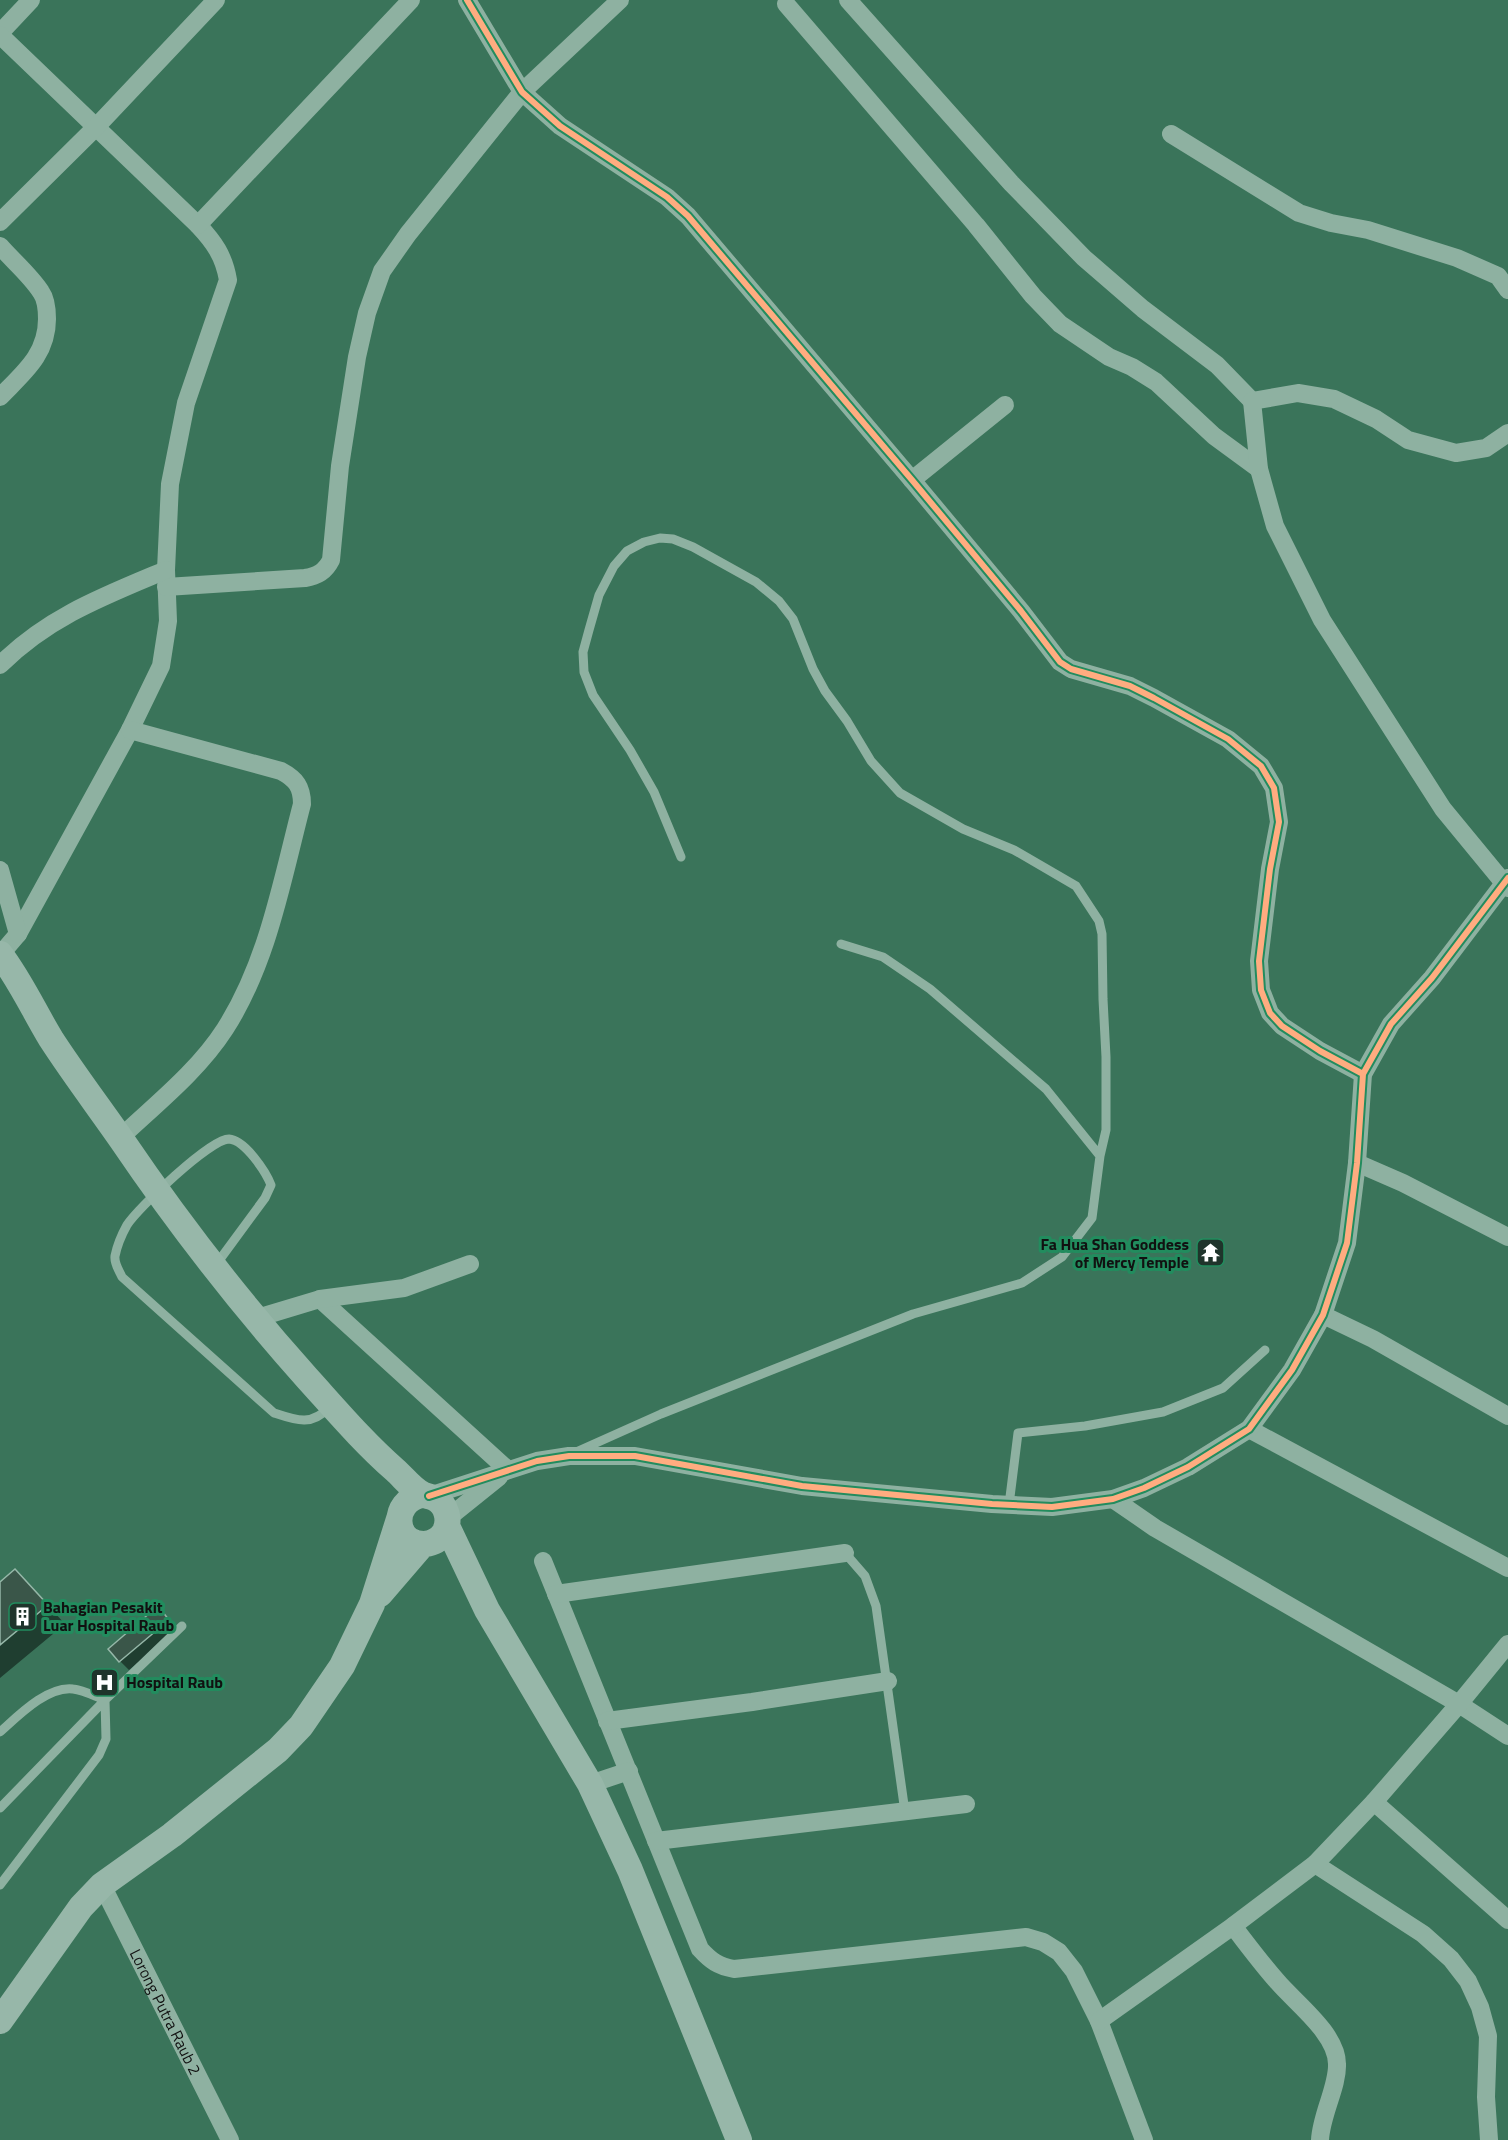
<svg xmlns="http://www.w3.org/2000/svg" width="1508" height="2140" font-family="'Titillium Web',sans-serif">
<rect width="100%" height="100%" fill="#3a745a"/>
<!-- shadow -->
<path fill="#0007" d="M0,1583L33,1589L65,1624L0,1678Z
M158,1608L177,1630L129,1670L120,1661Z"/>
<!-- building -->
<path fill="#3a5649" stroke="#95b7a8" stroke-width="1.5" d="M15,1569L48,1605L0,1645V1582Z
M158,1606L169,1620L119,1662L108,1649Z"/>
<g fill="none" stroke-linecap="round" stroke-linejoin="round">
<!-- lane -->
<path stroke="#8eb1a1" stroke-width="9" d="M681,857L654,792L630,750L593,695L584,672L583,652L589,630L599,595L614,566L627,551L644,542L660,538L673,539L693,547L756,582L779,601L793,619L813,669L825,691L847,721L871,761L900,793L963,829L1014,850L1076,886L1099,921L1102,934L1103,999L1106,1057V1130L1100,1156
M215,1266L265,1198L271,1185C266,1172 245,1140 229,1139C210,1139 138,1208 127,1225C122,1234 117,1246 115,1256C114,1264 119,1270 122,1277L274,1413C298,1421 311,1426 330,1407
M576,1452L661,1414L913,1314L1022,1283L1062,1257L1092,1218L1100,1156L1046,1089L930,989L883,957L841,944
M1009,1505L1018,1433L1085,1426L1163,1412L1223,1388L1265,1350
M845,1553L865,1576L876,1606L905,1812
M0,1732C18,1716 47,1686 73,1689C84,1690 96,1697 105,1700L106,1739L99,1755L0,1885
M0,1808L105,1700L182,1626"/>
<!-- street -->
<g stroke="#8eb1a1" stroke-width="18">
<path d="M467,0L522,92L560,126L667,197L688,216L912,480L1021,611L1060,662L1071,669L1130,686L1154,698L1228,739L1261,766L1274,788L1279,822L1270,869L1259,961L1261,990L1270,1013L1282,1026L1320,1051L1363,1074"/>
<path d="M848,0L1011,183L1084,258L1143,309L1217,365L1252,401"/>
<path d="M786,4L976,225L1033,296L1060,324L1109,357L1132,367L1156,382L1214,436L1259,469"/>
<path d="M0,33L31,0"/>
<path d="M0,35L198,225C214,242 224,256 228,280L186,403L170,484L166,570L168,621L161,666L130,730L18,934L1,954"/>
<path d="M1171,134L1299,213L1331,223L1368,230L1457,258L1498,276L1508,290"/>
<path d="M0,222L97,126L216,0"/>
<path d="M198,225L411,0"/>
<path d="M0,246C13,261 30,275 41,292C46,299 47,310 47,319C47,355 23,373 0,397"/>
<path d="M1508,433L1486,448L1456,453L1408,440L1376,419L1334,399L1298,393L1252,401L1259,469L1275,526L1322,620L1443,809L1508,888"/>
<path d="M912,480L1005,405"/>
<path d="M166,587L305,578C317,576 325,572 331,560L340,466L357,357L367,313L382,271L408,234L522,92L620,0"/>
<path d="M0,665C48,617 104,596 166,570"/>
<path d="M0,870L18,934"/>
<path d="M120,1138C156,1104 198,1071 225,1029C268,962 282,880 302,804C302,787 296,779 281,771L130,730"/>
<path d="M1357,1163L1403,1183L1508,1237"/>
<path d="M320,1299L508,1470"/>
<path d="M1323,1315L1373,1339L1508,1416"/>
<path d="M254,1319L320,1299L404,1288L470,1264"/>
<path d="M1249,1429L1508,1568"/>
<path d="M429,1496L537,1461L569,1456H635L802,1486L992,1504L1052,1507L1113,1499L1144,1488L1188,1467L1249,1429L1292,1370L1323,1315L1347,1243L1357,1163L1363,1074L1391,1024L1432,978L1508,878"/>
<path d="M1113,1499L1155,1528L1459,1704L1508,1736"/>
<path d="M448,1518L499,1477"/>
<path d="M543,1561L700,1949C711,1961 718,1966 734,1969L1026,1937L1043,1942L1059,1952L1074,1971L1099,2021L1144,2140"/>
<path d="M556,1594L845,1553"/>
<path d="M607,1721L752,1702L888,1681"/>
<path d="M590,1784L629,1771"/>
<path d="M1374,1802L1508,1920"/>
<path d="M656,1841L966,1804"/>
<path d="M1315,1864L1423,1934L1451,1959L1468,1981L1480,2007L1488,2036L1486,2097L1489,2140"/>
<path id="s1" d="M102,1885L230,2140"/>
<path d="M1233,1926C1247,1944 1261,1963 1276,1980C1294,2002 1337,2033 1337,2064C1338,2086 1321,2115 1320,2140"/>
<path d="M1099,2021L1233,1926L1315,1864L1374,1802L1459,1704L1508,1644"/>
</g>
<!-- secondary -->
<path stroke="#97b7a9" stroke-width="26" d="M0,954C20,980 34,1011 51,1039C73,1073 98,1106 121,1139C178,1223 240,1303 307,1378C336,1410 363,1442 395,1470C403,1477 412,1489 422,1494C425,1496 430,1496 434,1498C447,1504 451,1521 444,1533C440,1539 433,1543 425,1544C393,1545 390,1501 422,1495
M447,1526L487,1610L590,1784L630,1870L739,2140
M380,1594L423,1544
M0,2021L81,1907L102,1885L172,1835L278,1750L301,1726L342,1666L372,1604L399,1519"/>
<defs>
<path id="cycleway" d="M467,0L522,92L560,126L667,197L688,216L912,480L1021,611L1060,662L1071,669L1130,686L1154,698L1228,739L1261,766L1274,788L1279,822L1270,869L1259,961L1261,990L1270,1013L1282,1026L1320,1051L1363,1074
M429,1496L537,1461L569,1456H635L802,1486L992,1504L1052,1507L1113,1499L1144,1488L1188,1467L1249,1429L1292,1370L1323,1315L1347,1243L1357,1163L1363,1074L1391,1024L1432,978L1508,878"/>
</defs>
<!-- cycleway casing -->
<use href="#cycleway" stroke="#228c5e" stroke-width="10"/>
<!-- cycleway -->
<use href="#cycleway" stroke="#ffac80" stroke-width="6"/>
</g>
<!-- icons -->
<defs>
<symbol id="temple-square" viewBox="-11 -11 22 22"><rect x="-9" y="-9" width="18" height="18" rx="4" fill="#1f342b" stroke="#228c5e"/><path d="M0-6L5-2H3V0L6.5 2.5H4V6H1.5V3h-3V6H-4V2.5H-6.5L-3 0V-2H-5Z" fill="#fff"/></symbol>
<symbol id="building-square" viewBox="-11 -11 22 22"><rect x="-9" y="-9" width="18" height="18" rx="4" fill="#1f342b" stroke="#228c5e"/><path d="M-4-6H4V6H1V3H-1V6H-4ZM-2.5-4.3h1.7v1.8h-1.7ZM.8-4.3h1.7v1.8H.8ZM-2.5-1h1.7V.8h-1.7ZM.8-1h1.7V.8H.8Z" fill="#fff"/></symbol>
<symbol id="hospital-square" viewBox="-11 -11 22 22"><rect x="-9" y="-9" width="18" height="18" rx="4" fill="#1f342b" stroke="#228c5e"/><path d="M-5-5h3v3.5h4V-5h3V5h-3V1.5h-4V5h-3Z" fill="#fff"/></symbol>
</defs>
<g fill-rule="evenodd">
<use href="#temple-square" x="1194" y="1236" width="33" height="33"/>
<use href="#building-square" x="6" y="1600" width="33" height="33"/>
<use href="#hospital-square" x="88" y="1666" width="33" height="33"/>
</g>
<g text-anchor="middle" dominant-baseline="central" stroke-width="6" stroke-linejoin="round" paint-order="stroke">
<!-- poi labels -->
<g font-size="16" font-weight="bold" fill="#111" stroke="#228c5e" text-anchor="start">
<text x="1189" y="1244" text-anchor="end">Fa Hua Shan Goddess<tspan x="1189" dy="18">of Mercy Temple</tspan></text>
<text x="43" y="1607">Bahagian Pesakit<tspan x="43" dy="18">Luar Hospital Raub</tspan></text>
<text x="126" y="1682">Hospital Raub</text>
</g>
<!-- street labels -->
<g font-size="16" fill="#111" stroke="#228c5e">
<text stroke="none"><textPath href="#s1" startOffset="142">Lorong Putra Raub 2</textPath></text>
</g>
</g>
</svg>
